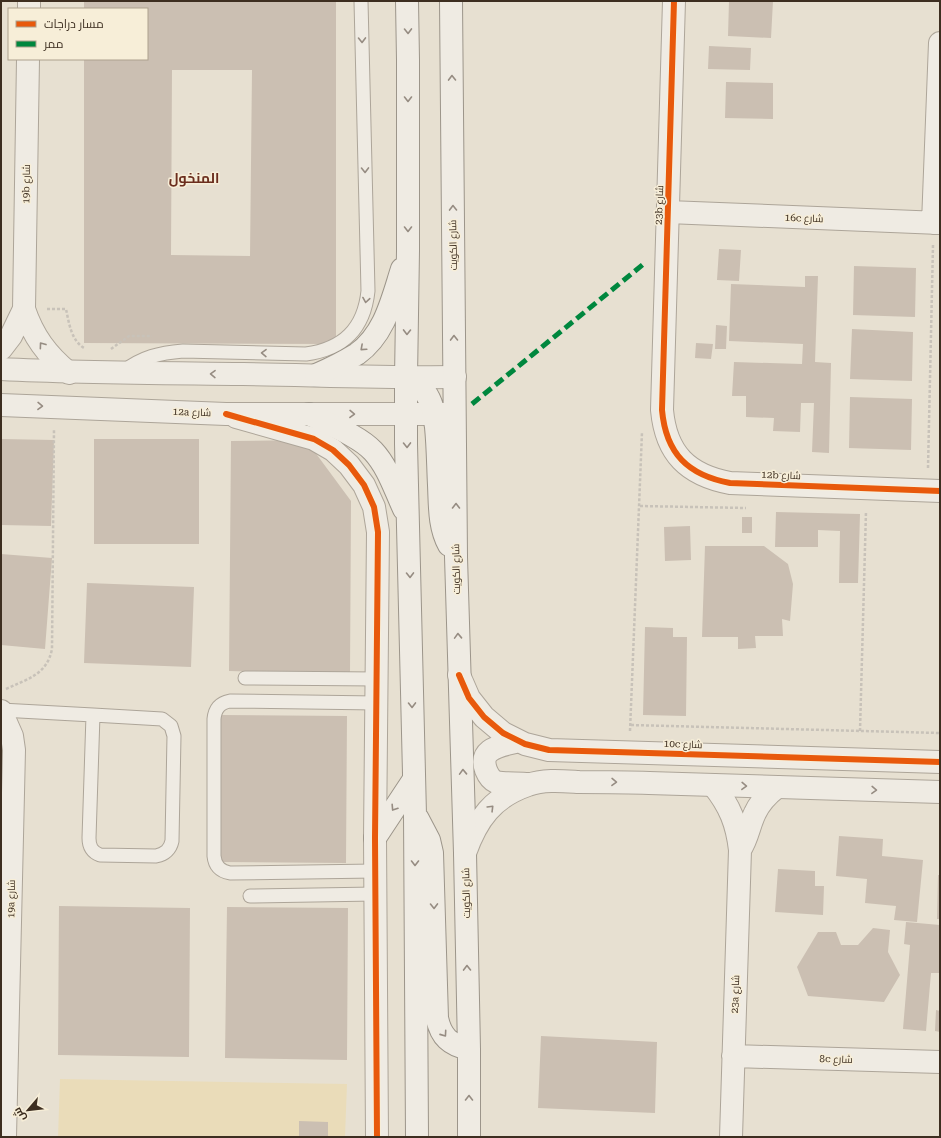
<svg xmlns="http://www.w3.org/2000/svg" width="941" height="1138" font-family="'Roboto Serif',Cairo,serif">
<rect width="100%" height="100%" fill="#e7e0d1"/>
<!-- sand -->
<path fill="#eadcb9" d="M60,1079L347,1084L345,1137H58Z"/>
<!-- building -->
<path fill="#cbbfb2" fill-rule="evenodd" d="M84,1H336V344L84,343V59H147V9H84ZM172,70H252L250,256L171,255Z
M729,1H773L771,38L728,36Z
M709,46L751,48L750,70L708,69Z
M726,82L773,83V119L725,118Z
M719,249L741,250L739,281L717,280Z
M854,266L916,268L915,317L853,315Z
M805,276H818L815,362L831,363L829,453L812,452L814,403H801L800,432L773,431L774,418L746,417V396H732L734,362L802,364L803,344L729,341L731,284L805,287Z
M716,325L727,326L726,349H715Z
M852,329L913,332L912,381L850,379Z
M696,343L713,344L711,359L695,358Z
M850,397L912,399L911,450L849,448Z
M1,439L54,440L51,526L1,525Z
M94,439H199V544H94Z
M306,440L351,501L350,674L229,671L231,441Z
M776,512L860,514L858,583H839L840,531L818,530V547H775Z
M742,517H752V533H742Z
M690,526L691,560L665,561L664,527Z
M705,546H764L788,564L793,584L790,621L782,619L783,636H755L756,648L738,649V637H702Z
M1,554L52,558L45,649L1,645Z
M87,583L194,587L191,667L84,663Z
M645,627L673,628V637H687L686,716L643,715Z
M221,715L347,716L346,863L220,862Z
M839,836L883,839L882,856L923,860L917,922L894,920L896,906L865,903L867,879L836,876Z
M778,869L815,871V886H824L823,915L775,912Z
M938,875H940V919H937Z
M59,906L190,908L189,1057L58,1055Z
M227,907L348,908L347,1060L225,1058Z
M906,922L940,925V973H931L926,1031L903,1029L910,945L904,944Z
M873,928L890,930L888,952L900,975L884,1002L808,996L797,967L818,932H836L841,945H858Z
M936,1010L940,1011V1032L935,1031Z
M541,1036L657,1042L655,1113L538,1108Z
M299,1121L328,1122V1137H299Z"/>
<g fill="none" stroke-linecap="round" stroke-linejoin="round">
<defs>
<path id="service" d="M124,371C143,357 159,353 183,351L306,354C343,349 364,329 368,291L361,1
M245,678L377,679
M1,710L93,715
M93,715L162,719L171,726L174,736L172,841C170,850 165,854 156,856L100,855C92,852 89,847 89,838Z
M375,871L230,873C220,871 215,866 214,856V719C215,708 220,703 230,701L376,703
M250,896L375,894"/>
<path id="minor" d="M674,1L662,410C666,454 688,475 730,483L940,491
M29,9V1
M28,59L24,309C33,336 47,355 69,373
M668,212L940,223
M933,223L940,43
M1,349L11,336L24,309
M236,417L314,439L333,450L349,465L364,485L374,507L378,532L375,838L377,1137
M1,711L12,736L14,750L5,1137
M713,785C730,806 737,824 740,850L731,1137
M740,850C748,838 749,825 755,813C760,802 768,794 777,787
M733,1056L940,1062"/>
<path id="tertiary" d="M1,369C82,373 162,373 243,374C313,375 384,378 455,377
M1,405L226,414H452
M459,675L469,698L484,717L503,733L525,744L549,750L940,762
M518,741C503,746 478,747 486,770C488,775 491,780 496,782C503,784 519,783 528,784
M465,853C477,819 493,797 528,785C544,779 563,781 579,782C603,782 626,782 649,783C746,786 843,789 940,792"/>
<path id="secondary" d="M407,1L408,60V251L406,378V444L415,815L417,1137
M451,1L456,557L465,853L469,1049V1137
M316,375C330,369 344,362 357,354C385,334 392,300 402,269
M406,378C413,382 420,386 425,392C433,403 434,415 436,427C438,447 438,466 439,485C440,506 439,527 449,545
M309,414C328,424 359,436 373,451C388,467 395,490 404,509
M418,819L429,840L432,853L437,1018C441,1037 450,1045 469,1049
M375,838L414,779"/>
</defs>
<!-- service casing -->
<use href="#service" stroke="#ada599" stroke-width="15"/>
<!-- minor casing -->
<use href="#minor" stroke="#ada599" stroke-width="24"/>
<!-- tertiary casing -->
<use href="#tertiary" stroke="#ada599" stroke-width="24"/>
<!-- secondary casing -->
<use href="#secondary" stroke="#9c958a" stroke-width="24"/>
<!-- path -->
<path stroke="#c8c2b9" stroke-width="2.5" stroke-dasharray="3 2" stroke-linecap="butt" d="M47,309H66C69,323 71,340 84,348
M111,349L129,336H152
M928,468L933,245
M640,506L746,508
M6,689C27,679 47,675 52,649L54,429
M631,725L940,733
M630,731L642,432
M860,731L866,511"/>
<!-- service -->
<use href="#service" stroke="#efebe3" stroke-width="13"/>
<!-- minor -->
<use href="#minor" stroke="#efebe3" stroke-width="22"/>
<!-- tertiary -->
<use href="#tertiary" stroke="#efebe3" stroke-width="22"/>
<!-- secondary -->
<use href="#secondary" stroke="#efebe3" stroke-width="22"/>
<!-- quiet -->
<path stroke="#00873e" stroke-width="5" stroke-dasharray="10 5" stroke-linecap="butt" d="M472,404L646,262"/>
<defs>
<path id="cycleway" d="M674,1L662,410C666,454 688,475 730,483L940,491
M226,414L314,439L333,450L349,465L364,485L374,507L378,532L375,838L377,1137
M459,675L469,698L484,717L503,733L525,744L549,750L940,762"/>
</defs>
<!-- cycleway casing -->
<use href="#cycleway" stroke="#f7eed8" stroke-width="8"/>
<!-- cycleway -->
<use href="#cycleway" stroke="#e8590c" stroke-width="6"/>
</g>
<!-- one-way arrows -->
<defs><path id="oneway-chevron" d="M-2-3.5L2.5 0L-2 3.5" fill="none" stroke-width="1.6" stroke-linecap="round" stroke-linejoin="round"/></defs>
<g stroke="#968c82">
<use href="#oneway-chevron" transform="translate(408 31) rotate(89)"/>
<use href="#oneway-chevron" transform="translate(362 40) rotate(89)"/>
<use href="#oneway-chevron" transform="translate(452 78) rotate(-91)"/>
<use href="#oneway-chevron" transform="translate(408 99) rotate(90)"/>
<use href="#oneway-chevron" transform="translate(365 170) rotate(89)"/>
<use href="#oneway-chevron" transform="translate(453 208) rotate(-91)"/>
<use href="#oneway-chevron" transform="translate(408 229) rotate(90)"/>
<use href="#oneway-chevron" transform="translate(366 300) rotate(99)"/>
<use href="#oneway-chevron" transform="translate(407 332) rotate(91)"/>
<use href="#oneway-chevron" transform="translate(454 338) rotate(-91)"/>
<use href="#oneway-chevron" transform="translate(42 345) rotate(-126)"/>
<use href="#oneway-chevron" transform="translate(363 348) rotate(138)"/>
<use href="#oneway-chevron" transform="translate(264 353) rotate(-179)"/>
<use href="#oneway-chevron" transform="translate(213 374) rotate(-179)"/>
<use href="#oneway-chevron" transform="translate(40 406) rotate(1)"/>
<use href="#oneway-chevron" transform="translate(352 414) rotate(1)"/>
<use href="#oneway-chevron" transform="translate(407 445) rotate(89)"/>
<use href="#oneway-chevron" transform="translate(456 506) rotate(-90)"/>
<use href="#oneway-chevron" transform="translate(410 575) rotate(89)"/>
<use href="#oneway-chevron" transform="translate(458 636) rotate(-92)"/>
<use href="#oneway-chevron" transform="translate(412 705) rotate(89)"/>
<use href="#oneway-chevron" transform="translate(463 772) rotate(-92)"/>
<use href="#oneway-chevron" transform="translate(614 782) rotate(1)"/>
<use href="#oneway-chevron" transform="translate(744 786) rotate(2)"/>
<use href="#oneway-chevron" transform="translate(874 790) rotate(2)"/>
<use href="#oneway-chevron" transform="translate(394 808) rotate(123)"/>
<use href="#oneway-chevron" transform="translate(491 808) rotate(-45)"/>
<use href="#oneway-chevron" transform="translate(415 863) rotate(90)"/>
<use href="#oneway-chevron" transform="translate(434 906) rotate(89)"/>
<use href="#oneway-chevron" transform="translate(467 968) rotate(-91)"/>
<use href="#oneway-chevron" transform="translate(444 1034) rotate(55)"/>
<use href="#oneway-chevron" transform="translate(469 1098) rotate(-90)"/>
</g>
<g text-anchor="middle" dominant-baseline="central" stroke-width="3" stroke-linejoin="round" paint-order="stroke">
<!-- street labels -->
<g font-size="10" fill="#3d2e20" stroke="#f7eed8">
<text transform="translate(26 184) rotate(-89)">19b شارع</text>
<text transform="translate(659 205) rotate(-88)">23b شارع</text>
<text transform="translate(804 218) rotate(2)">16c شارع</text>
<text transform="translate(453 245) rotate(-91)">شارع الكويت</text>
<text transform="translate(192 412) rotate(2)">12a شارع</text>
<text transform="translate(781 475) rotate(2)">12b شارع</text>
<text transform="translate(456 569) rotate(-91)">شارع الكويت</text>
<text transform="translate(683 744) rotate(2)">10c شارع</text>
<text transform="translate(466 893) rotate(-91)">شارع الكويت</text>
<text transform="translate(11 899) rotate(-89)">19a شارع</text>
<text transform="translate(735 994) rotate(-88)">23a شارع</text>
<text transform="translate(836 1059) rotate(2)">8c شارع</text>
</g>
<!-- district labels -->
<g font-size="14" font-weight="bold" fill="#6b2e1e" stroke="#f7eed8">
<text x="194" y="178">المنخول</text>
</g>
</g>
<!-- border -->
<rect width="941" height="1138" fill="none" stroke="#3d2e20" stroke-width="4"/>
<!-- legend -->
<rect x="8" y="8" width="140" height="52" fill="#f7eed8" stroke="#ada18e"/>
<rect x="16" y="21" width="20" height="6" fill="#e8590c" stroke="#ada18e"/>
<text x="44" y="28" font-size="12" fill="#3d2e20">مسار دراجات</text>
<rect x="16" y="41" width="20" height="6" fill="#00873e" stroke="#ada18e"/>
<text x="44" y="48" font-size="12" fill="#3d2e20">ممر</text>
<!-- north arrow -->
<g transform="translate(28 1110) rotate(242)" stroke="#f7eed8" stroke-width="3" paint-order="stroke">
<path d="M0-3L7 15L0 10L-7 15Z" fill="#3d2e20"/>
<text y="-6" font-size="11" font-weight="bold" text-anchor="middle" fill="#3d2e20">ش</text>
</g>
</svg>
